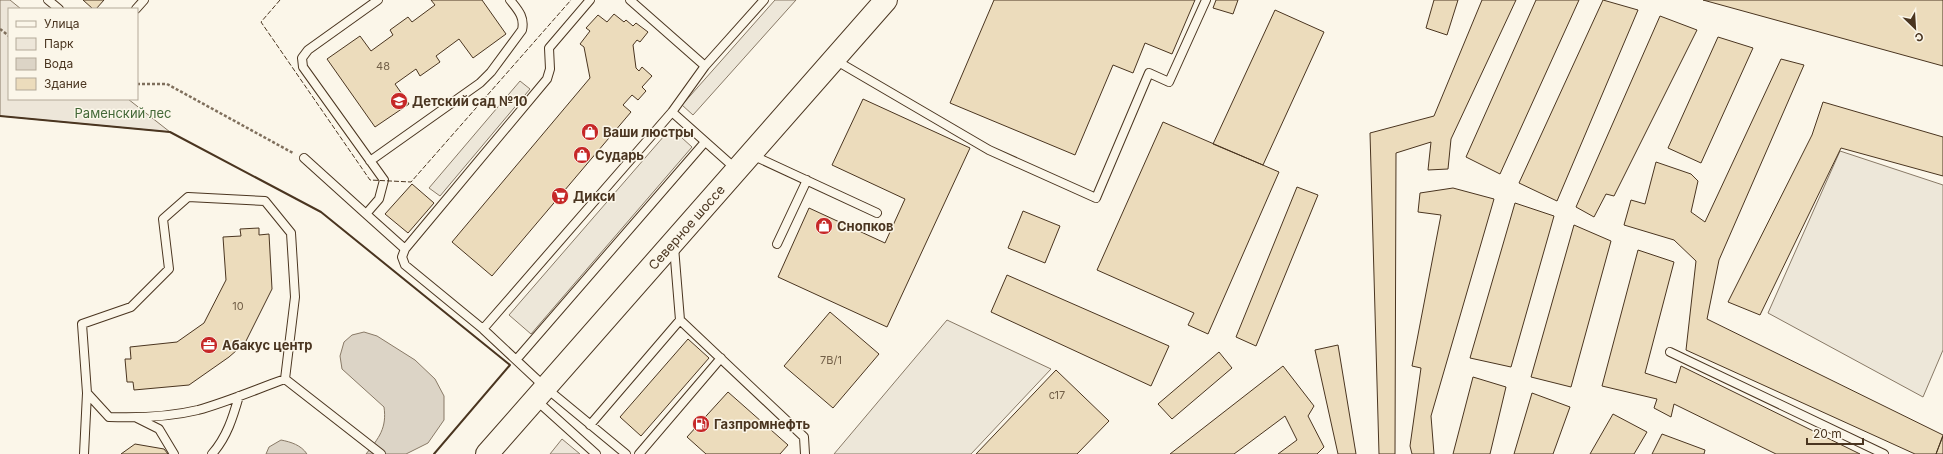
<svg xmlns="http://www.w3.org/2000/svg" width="1943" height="454" font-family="Inter,sans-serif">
<rect width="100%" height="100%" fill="#fbf6e9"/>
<!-- green -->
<path fill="#ede6d9" stroke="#887966" d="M0,0H10L21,9H9V99H128L170,132L0,116Z
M562,439L580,454H550Z"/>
<!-- parking -->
<path fill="#ede7d9" stroke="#887966" d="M775,0H796L693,115L682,105Z
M520,81L530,89L440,196L429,188Z
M671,128L692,147L531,334L509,315Z
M1840,151L1943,185V350L1923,397L1768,313Z
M947,320L1051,369L971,454H834Z"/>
<!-- water -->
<path fill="#dcd4c6" stroke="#887966" d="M364,332L377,336L415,360L435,379L444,396V420L428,443L406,454H366C379,438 387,428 384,407L342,369L340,356L344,342L352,335Z
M281,440C291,442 301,445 307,454H266L269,447Z"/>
<!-- building -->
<path fill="#ecdcbc" stroke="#4a3520" d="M83,0H104L96,9H93Z
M431,0H482L506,34L473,58L459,39L436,56L440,62L420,76L416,69L395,84L409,104L375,127L327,59L360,36L371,51L393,35L390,30L408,17L412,22L435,5Z
M994,0H1195L1172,54L1145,43L1133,73L1113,65L1075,155L950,103Z
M1216,0H1238L1233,14L1213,8Z
M1434,0H1458L1447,35L1426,28Z
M1482,0H1516L1451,139L1448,169L1428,170L1431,142L1396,153L1395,454H1379L1370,133L1434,116Z
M1536,0H1579L1500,174L1466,157Z
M1603,0L1638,10L1557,201L1519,183Z
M1703,0H1943V66Z
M1275,10L1324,32L1263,165L1213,144Z
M614,14L624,22L626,20L633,26L636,23L648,32L640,42L637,40L633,45L636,68L639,71L642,67L652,76L642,87L646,91L638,100L632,95L623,105L631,112L492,276L452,242L590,78L584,47L580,44L590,31L586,28L598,15L607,22Z
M1660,16L1697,30L1614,196L1606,194L1594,217L1576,207Z
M1718,37L1753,48L1701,163L1668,148Z
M1781,59L1804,65L1719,260L1707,319L1943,435L1936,454H1915L1686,350L1696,261L1674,240L1624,225L1631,200L1645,204L1656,162L1691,174L1698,181L1691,212L1705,222Z
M863,99L970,148L887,327L778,277L809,208L885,243L905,199L832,165Z
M1823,102L1943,137V176L1841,148L1760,315L1728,302L1812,135Z
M1163,122L1279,172L1208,334L1188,325L1194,313L1097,270Z
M412,184L434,203L408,233L385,214Z
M1297,187L1318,195L1256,346L1236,337Z
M1453,188L1494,199L1431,416L1434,454H1412L1410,446L1421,368L1412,366L1441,215L1418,212L1420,193Z
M1515,203L1554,216L1511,367L1470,358Z
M1023,211L1060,226L1045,263L1008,248Z
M1574,225L1611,241L1571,387L1531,377Z
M259,228V235L269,234L272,289L245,343L229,357L189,385L134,390L133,382H127L125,359H131L130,347L177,342L204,323L226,280L223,237L241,236L240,229Z
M1638,250L1674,262L1645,373L1676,383L1681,366L1860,454H1776L1674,404L1671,417L1654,408L1657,399L1602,386Z
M1007,275L1169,346L1151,386L991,312Z
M830,312L879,354L833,408L784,366Z
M688,339L709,358L641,436L620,417Z
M1338,345L1356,454H1338L1315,350Z
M1219,352L1232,368L1172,419L1158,404Z
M1283,366L1314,406L1308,416L1324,447L1317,454H1278L1297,440L1285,416L1234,454H1170Z
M1056,370L1109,421L1077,454H976Z
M1473,377L1506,387L1490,454H1453Z
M728,392L788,445L780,454H706L687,437Z
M1532,393L1570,407L1553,454H1514Z
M1613,414L1647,432L1634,454H1590Z
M1662,434L1705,450L1704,454H1652Z
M1943,436V454H1936Z
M135,444L164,449L168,454H121Z"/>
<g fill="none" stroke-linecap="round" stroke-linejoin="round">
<defs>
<path id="lane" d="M48,0L59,9
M378,0L308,50L302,58L303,67L384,180L379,199L366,214L405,249
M590,0L549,48L550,69L547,79L405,249L402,257L405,265L483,329L546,388L626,454
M136,9L144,0
M835,60L989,150L1096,198L1149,73L1169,82L1206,0
M705,66L764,0
M672,112L736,169
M752,155L877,213
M304,158L366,214
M370,161L480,83L491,72L522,30C525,17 518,10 510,0
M777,244L807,180
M674,247L680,320L804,437L805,454
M483,329L672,112L705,66L630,0
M1670,352L1884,454
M516,360L705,142
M285,379C257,389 227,402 198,410C169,417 139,418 109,417L87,393L82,324L131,307L169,269L163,219L188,197L265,201L291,233L295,297L285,379L381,454
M536,400L596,454
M137,418L159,429L174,454
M590,425L680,320
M84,454L87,393
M212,454C227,437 233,417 239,396
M639,454L721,358"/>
<g id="primary">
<path id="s1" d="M487,454L886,0"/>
</g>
</defs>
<!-- lane casing -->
<use href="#lane" stroke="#4a3520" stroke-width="10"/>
<!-- primary casing -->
<use href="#primary" stroke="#4a3520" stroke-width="24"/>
<!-- path -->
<path stroke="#7f6f5c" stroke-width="2.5" stroke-dasharray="3 2" stroke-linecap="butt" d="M0,29L9,36
M137,84H167L293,153"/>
<!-- lane -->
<use href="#lane" stroke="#fbf6e9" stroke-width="8"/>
<!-- primary -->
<use href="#primary" stroke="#fbf6e9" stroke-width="22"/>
<!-- fence -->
<path stroke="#4a3520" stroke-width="1" stroke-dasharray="5 2" stroke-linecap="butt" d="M280,0L261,22L370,180L411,182L571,0"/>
<!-- wall -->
<path stroke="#4a3520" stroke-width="2" d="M0,116L170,132L321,212L510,365L434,454"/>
</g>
<!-- icons -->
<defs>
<symbol id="school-disc" viewBox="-11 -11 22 22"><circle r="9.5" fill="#c62828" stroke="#fbf6e9"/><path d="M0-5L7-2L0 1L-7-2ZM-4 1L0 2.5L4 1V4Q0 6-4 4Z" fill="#fff"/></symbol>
<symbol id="shop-disc" viewBox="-11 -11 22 22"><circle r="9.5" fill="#c62828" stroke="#fbf6e9"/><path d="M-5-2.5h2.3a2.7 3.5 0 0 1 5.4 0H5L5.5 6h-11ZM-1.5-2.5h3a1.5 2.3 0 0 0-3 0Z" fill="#fff"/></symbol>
<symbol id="supermarket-disc" viewBox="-11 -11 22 22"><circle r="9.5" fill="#c62828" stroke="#fbf6e9"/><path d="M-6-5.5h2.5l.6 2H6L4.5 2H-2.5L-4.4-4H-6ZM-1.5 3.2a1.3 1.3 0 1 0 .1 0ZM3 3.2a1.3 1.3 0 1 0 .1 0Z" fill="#fff"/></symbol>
<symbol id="office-disc" viewBox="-11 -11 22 22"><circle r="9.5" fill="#c62828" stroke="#fbf6e9"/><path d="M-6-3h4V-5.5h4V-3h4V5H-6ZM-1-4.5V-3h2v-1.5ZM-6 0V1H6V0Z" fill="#fff"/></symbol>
<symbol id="fuel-disc" viewBox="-11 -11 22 22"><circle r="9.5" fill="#c62828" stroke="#fbf6e9"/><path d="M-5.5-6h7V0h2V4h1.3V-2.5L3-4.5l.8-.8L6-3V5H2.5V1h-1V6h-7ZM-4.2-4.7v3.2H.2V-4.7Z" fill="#fff"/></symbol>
</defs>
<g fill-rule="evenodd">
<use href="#school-disc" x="389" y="91" width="20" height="20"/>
<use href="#shop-disc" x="580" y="122" width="20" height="20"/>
<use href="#shop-disc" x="572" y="145" width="20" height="20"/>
<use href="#supermarket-disc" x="550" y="186" width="20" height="20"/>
<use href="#shop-disc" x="814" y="216" width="20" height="20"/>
<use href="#office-disc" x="199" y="335" width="20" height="20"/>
<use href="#fuel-disc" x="691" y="414" width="20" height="20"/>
</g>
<g text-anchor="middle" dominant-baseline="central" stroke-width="3" stroke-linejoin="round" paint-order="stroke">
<!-- number labels -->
<g font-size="11" fill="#725f47">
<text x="383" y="66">48</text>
<text x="238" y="306">10</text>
<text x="831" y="360">7В/1</text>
<text x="1057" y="395">с17</text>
</g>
<!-- poi labels -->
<g font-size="13" font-weight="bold" fill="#4a3520" stroke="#fbf6e9" text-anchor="start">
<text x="412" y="101">Детский сад №10</text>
<text x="603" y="132">Ваши люстры</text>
<text x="595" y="155">Сударь</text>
<text x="573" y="196">Дикси</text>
<text x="837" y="226">Снопков</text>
<text x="222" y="345">Абакус центр</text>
<text x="714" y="424">Газпромнефть</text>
</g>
<!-- park labels -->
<g font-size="13" fill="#436837" stroke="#fbf6e9">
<text x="123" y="113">Раменский лес</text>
</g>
<!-- street labels -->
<g font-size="13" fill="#4a3520" stroke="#fbf6e9">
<text stroke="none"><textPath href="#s1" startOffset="302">Северное шоссе</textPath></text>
</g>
</g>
<!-- legend -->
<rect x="8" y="8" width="130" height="92" fill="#fbf6e9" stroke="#b4a999"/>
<rect x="16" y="21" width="20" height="6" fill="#fbf6e9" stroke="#b4a999"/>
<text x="44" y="28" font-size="12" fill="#4a3520">Улица</text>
<rect x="16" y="38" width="20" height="12" fill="#ede6d9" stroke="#b4a999"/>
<text x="44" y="48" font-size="12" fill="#4a3520">Парк</text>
<rect x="16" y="58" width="20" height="12" fill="#dcd4c6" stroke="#b4a999"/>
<text x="44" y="68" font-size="12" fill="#4a3520">Вода</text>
<rect x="16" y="78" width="20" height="12" fill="#ecdcbc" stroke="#b4a999"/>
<text x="44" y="88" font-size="12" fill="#4a3520">Здание</text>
<!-- north arrow -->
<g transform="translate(1915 28) rotate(155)" stroke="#fbf6e9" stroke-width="3" paint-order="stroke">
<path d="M0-3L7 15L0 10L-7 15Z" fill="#4a3520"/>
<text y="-6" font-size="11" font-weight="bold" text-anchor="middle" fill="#4a3520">С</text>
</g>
<!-- scale -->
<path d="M1807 438v6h56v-6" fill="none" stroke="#4a3520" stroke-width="2"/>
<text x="1813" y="438" font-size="12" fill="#4a3520" stroke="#fbf6e9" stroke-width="3" paint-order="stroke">20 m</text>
</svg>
